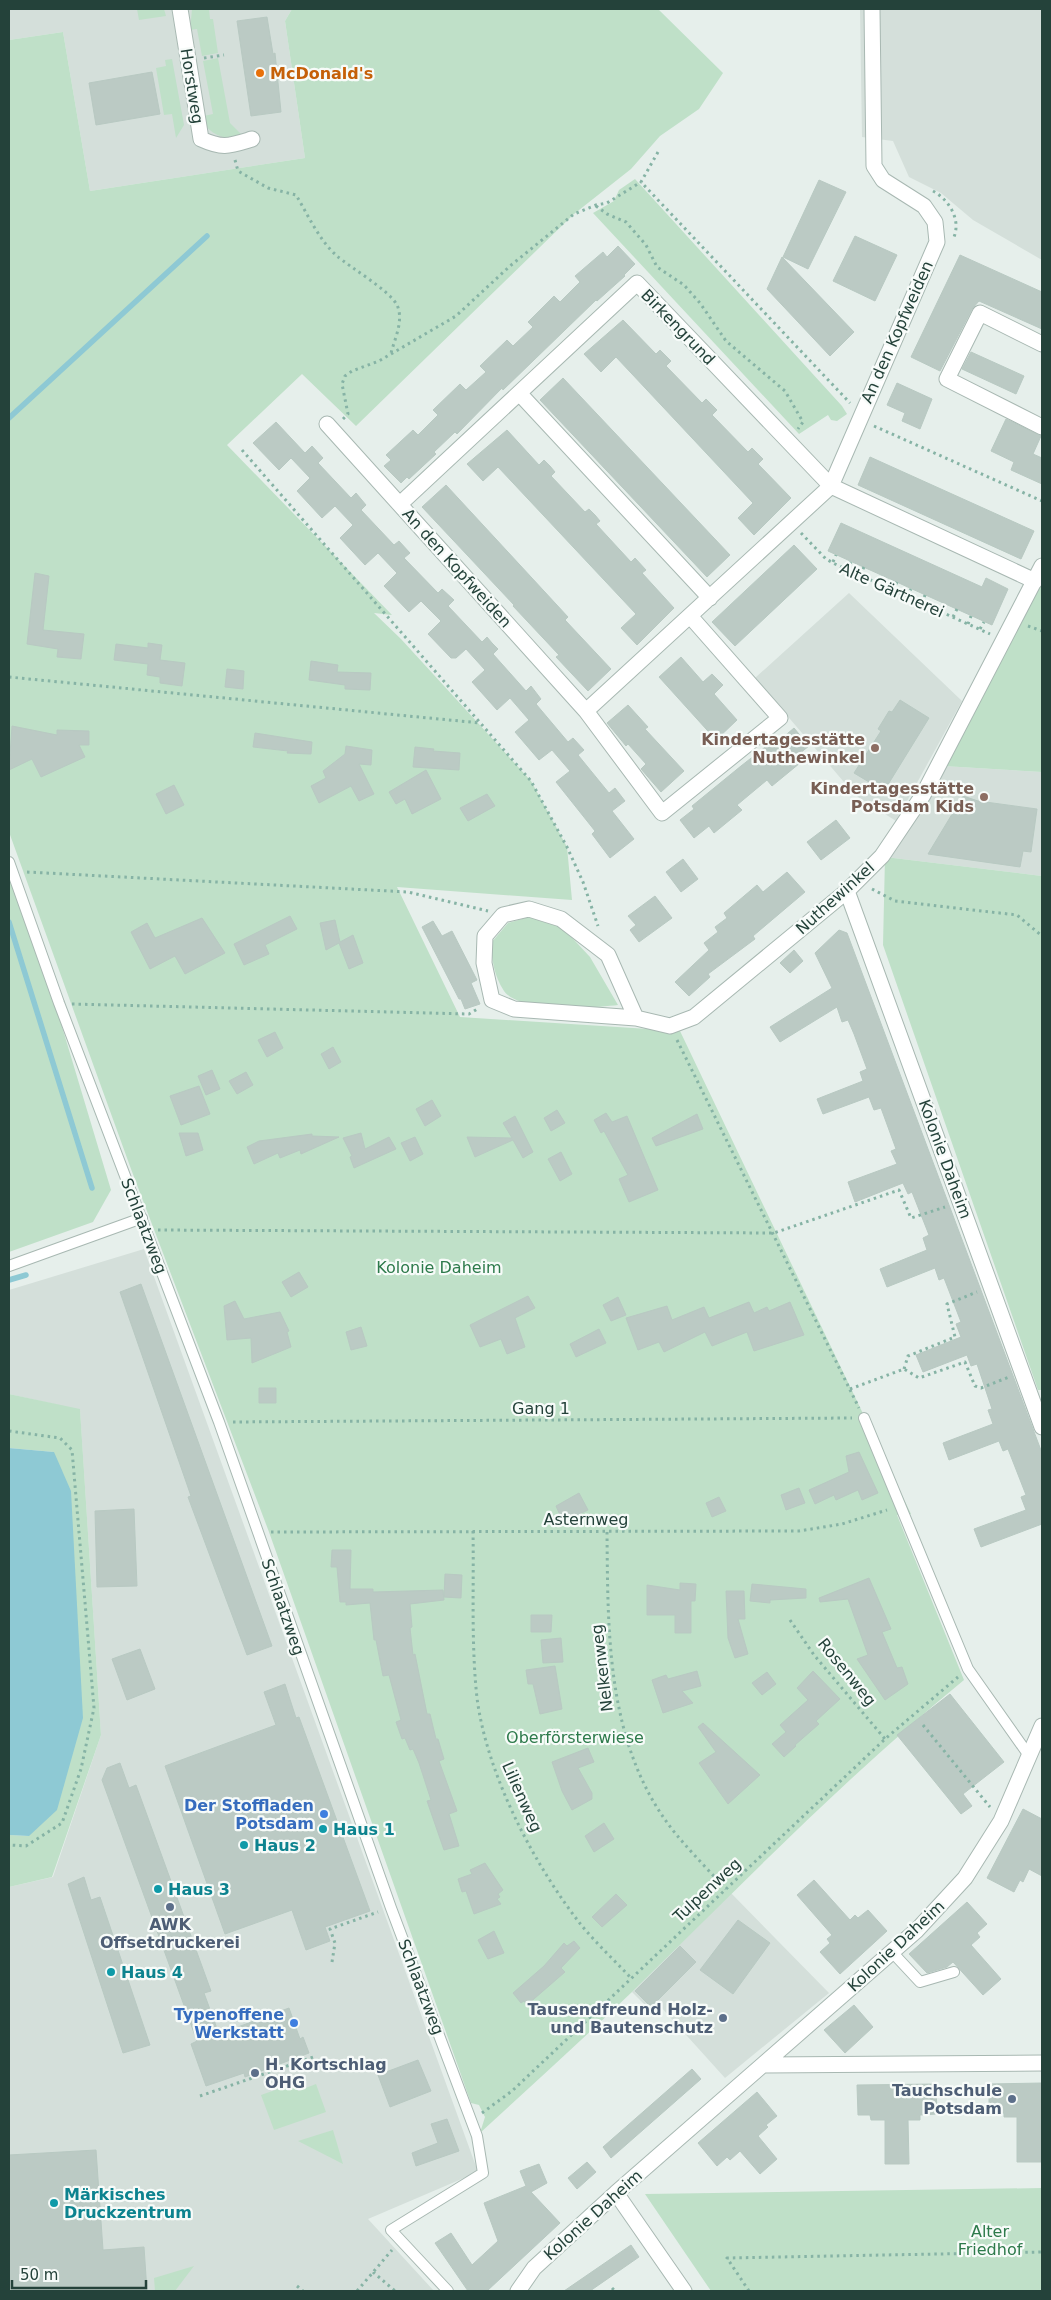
<svg xmlns="http://www.w3.org/2000/svg" width="1051" height="2300" font-family="'DejaVu Sans',sans-serif">
<rect width="100%" height="100%" fill="#e6efeb"/>
<!-- built -->
<path fill="#d4dfda" d="M9,9H292L285,21L305,158L90,191L63,32L9,40Z
M860,9H1042V260L973,220L941,193L909,177L893,141L862,137Z
M849,593L962,701L896,821L855,795L755,678Z
M943,766L1042,772V876L885,857Z
M144,1249L478,2172L368,2219L434,2291H9V1887L53,1877L101,1735L80,1410L9,1394V1290Z
M731,1893L829,1993L725,2078L660,2006L652,2012L632,1992Z"/>
<!-- green -->
<path fill="#bfe0c8" d="M137,9H164L166,16L139,20Z
M192,9H209L210,19H213L218,53L202,56L197,29L190,30Z
M292,9H658L723,73L699,109L660,136L631,169L574,214L356,426L302,374L227,445L392,615L374,613L401,639L531,781L567,847L572,900L397,887L460,1017L680,1031L911,1514L897,1515L964,1680C847,1776 741,1885 633,1991C583,2039 531,2086 480,2133L485,2117L479,2105L471,2103L269,1532L131,1169L9,832V40L63,32L90,191L305,158L285,21Z
M218,58L230,123L243,136C223,142 210,134 199,117L213,114L203,61Z
M172,59L184,125L176,138L172,114L164,115L156,68L166,66L165,60Z
M635,179L842,406L847,414L837,421L831,420L828,415L799,434L593,213L614,201L619,190Z
M1042,568V772L943,766Z
M885,857L1042,876V1390H1038L883,945Z
M9,875L54,1000L111,1190L93,1222L9,1252Z
M529,917L563,928L590,957L618,1005C595,1008 518,1012 504,991C494,976 492,960 491,943L508,923Z
M9,1394L80,1409L101,1735L52,1877L9,1887V1835L29,1836L54,1452L9,1448Z
M295,2083L298,2091L316,2084L326,2112L274,2130L261,2095Z
M333,2130L343,2164L298,2141Z
M1042,2188V2291H711L645,2194Z
M194,2266L175,2291H155L154,2278Z"/>
<!-- water -->
<path fill="#8ec9d4" d="M9,1448L54,1452L71,1491L83,1718L57,1810L29,1836L9,1835Z"/>
<g fill="none" stroke-linecap="round" stroke-linejoin="round">
<!-- stream -->
<path stroke="#8ec9d4" stroke-width="5.5" d="M9,418L207,236
M9,922L92,1188
M9,1280L26,1275"/>
</g>
<!-- building -->
<path fill="#bbcac4" stroke="#b8c9c2" d="M267,17L273,54L275,53L281,112L251,116L237,21Z
M152,72L160,114L96,125L89,83Z
M819,180L846,192L808,269L783,257Z
M855,236L897,255L875,301L833,281Z
M618,246L635,264L624,275L625,276L597,301L596,300L503,390L502,388L457,434L455,432L434,452L436,454L409,479L407,477L401,483L384,466L391,460L386,455L413,430L418,435L438,415L433,410L460,384L466,390L486,372L480,366L507,340L513,346L533,327L528,322L554,296L560,302L580,282L575,276L603,252L607,257Z
M960,255L1042,292V329L979,301L972,309L940,371L911,357Z
M782,257L854,332L830,356L767,289Z
M623,320L656,354L660,350L671,361L666,366L702,403L706,399L717,410L712,415L748,452L752,448L763,459L758,464L791,498L754,535L738,518L753,503L647,390L616,357L601,372L584,354Z
M971,352L1024,376L1016,394L962,369Z
M563,378L730,555L707,577L540,400Z
M897,383L932,399L920,429L902,421L905,413L887,405Z
M1006,419L1041,436L1033,454L1042,458V484L1011,470L1014,462L991,451Z
M276,422L305,453L312,446L323,458L318,463L351,498L356,493L366,505L361,510L394,545L399,541L410,553L404,558L438,593L442,589L454,600L448,606L482,642L487,637L492,643L498,649L493,654L526,691L531,686L541,699L536,704L568,742L573,738L584,750L578,755L609,793L615,788L625,801L612,811L634,839L610,858L592,834L595,831L556,782L570,771L552,750L539,760L515,732L529,720L510,698L497,710L472,682L485,670L466,649L456,658H451L428,634L441,621L421,601L409,612L384,586L397,573L378,553L365,565L340,538L353,525L335,506L322,518L297,491L310,478L291,458L279,470L253,443Z
M507,430L539,465L544,460L550,466L555,472L551,476L585,512L589,509L595,515L600,521L596,524L631,562L635,558L646,570L642,573L674,608L637,645L621,628L636,614L498,467L483,481L467,464Z
M870,457L1034,531L1021,559L858,485Z
M446,485L568,617L565,620L611,669L588,691L556,657L559,655L513,606L514,605L422,507Z
M841,523L982,587L986,578L1008,589L992,625L828,551Z
M794,545L817,569L735,646L712,622Z
M35,573L49,576L43,630L84,634L81,659L57,657L58,649L27,644Z
M148,643L162,645L160,660L185,663L182,686L160,683V677L147,675L148,664L114,660L116,644L148,648Z
M681,657L703,682L712,674L723,685L714,694L737,720L716,740L659,677Z
M311,661L338,665L337,672L371,673L370,690L345,689V685L309,680Z
M227,669L244,671L243,689L225,687Z
M900,700L929,718L884,791L854,773L881,731L878,729L889,711L892,712Z
M628,705L648,727L645,729L684,771L661,792L641,769L646,764L628,744L626,746L607,723Z
M12,726L57,735V730L89,731V745H79L85,757L41,777L32,759L9,770Z
M794,728L809,746L795,757L800,763L772,786L767,780L737,805L742,810L714,833L709,826L694,838L680,820L694,809L692,806L741,766L778,737L781,739Z
M255,733L312,742L311,754L287,753L288,751L253,747Z
M346,746L372,750L371,765L359,764L374,794L359,801L351,786L319,803L311,786L326,778L323,771L345,754Z
M415,747L434,749L433,751L460,753L459,770L413,767Z
M426,770L441,799L412,814L405,799L396,804L389,792Z
M174,785L184,805L166,814L156,794Z
M487,794L495,806L468,821L460,808Z
M963,796L978,801L1037,809L1031,852L1023,851L1020,867L928,854Z
M836,820L850,838L821,860L807,842Z
M683,859L698,879L681,892L666,872Z
M787,872L805,892L753,936L755,939L708,974L710,977L689,996L675,982L709,950L704,943L718,932L715,927L727,918L724,913L757,885L763,892Z
M655,896L672,918L639,942L630,930L636,925L628,916Z
M290,916L297,929L265,945L269,954L244,965L234,944Z
M202,918L225,953L185,974L175,956L150,969L131,932L147,923L155,938Z
M335,920L340,942L353,935L363,963L349,969L339,943L326,950L320,923Z
M433,921L442,936L452,931L477,980L471,983L480,1004L465,1009L461,999H459L422,927Z
M839,930L847,933L1042,1453V1524L981,1547L974,1529L1026,1510L1021,1497L1026,1495L1008,1449L1003,1451L999,1441L949,1460L943,1443L993,1424L988,1410L992,1409L977,1364L971,1366L967,1355L923,1372L916,1355L961,1337L956,1324L961,1322L944,1278L939,1280L935,1268L887,1287L880,1269L927,1250L923,1238L929,1235L912,1192L908,1194L903,1183L855,1202L848,1182L897,1164L891,1151L896,1149L881,1108L874,1110L869,1097L823,1114L817,1099L863,1081L860,1072L867,1069L854,1034L848,1020L842,1022L837,1007L780,1042L770,1027L832,988L815,953Z
M794,950L803,961L790,973L780,963Z
M275,1032L283,1048L267,1057L258,1040Z
M333,1047L341,1062L329,1069L321,1054Z
M212,1070L220,1089L206,1095L198,1076Z
M246,1072L253,1085L237,1094L229,1081Z
M199,1086L210,1114L181,1125L170,1096Z
M432,1100L441,1116L425,1126L416,1109Z
M557,1110L565,1123L551,1131L544,1118Z
M606,1113L612,1122L627,1116L658,1190L629,1202L619,1179L628,1175L604,1131L601,1133L594,1120Z
M697,1114L703,1129L656,1146L652,1138Z
M515,1116L533,1152L523,1158L513,1140L475,1157L467,1137L512,1138L503,1123Z
M179,1133H198L203,1150L186,1156Z
M361,1133L365,1149L389,1137L396,1149L354,1168L350,1157L352,1156L343,1138Z
M312,1134V1136L339,1137L301,1154L300,1150L280,1158L278,1153L254,1164L247,1147L259,1141Z
M415,1137L423,1154L410,1161L401,1143Z
M561,1152L572,1174L560,1181L548,1159Z
M299,1272L308,1287L291,1297L282,1282Z
M141,1284L272,1646L247,1655L188,1497L191,1496L120,1292Z
M528,1296L535,1308L515,1318L525,1347L507,1354L501,1339L480,1347L470,1325Z
M618,1297L626,1315L611,1321L603,1305Z
M235,1301L244,1319L280,1312L289,1331L287,1332L291,1347L252,1363L251,1338L227,1340L224,1306Z
M749,1302L754,1313L767,1307L769,1311L790,1302L804,1335L754,1351L747,1332L712,1346L705,1332L664,1352L659,1342L638,1350L626,1318L667,1306L672,1320L704,1307L709,1318Z
M361,1327L367,1346L351,1350L346,1332Z
M599,1329L606,1343L576,1357L570,1344Z
M259,1388H276V1403H259Z
M859,1452L878,1493L862,1500L858,1490L836,1500L834,1495L815,1504L809,1490L849,1472L846,1456Z
M799,1488L805,1503L786,1510L781,1495Z
M579,1493L588,1510L563,1522L556,1506Z
M719,1497L726,1511L712,1517L706,1503Z
M134,1509L137,1586L97,1587L95,1511Z
M332,1550H351L350,1589H373V1592L443,1590L444,1600L410,1604L412,1627L410,1628L413,1655L415,1654L427,1714H430L436,1739H438L444,1759L439,1761L457,1811L449,1814L459,1846L444,1850L427,1801L431,1800L419,1763L413,1749L410,1750L405,1738L402,1739L396,1722L401,1720L389,1675L383,1676L376,1640H374L370,1603L346,1605V1602H340L337,1567H331Z
M445,1574L462,1575L461,1598L444,1597Z
M869,1578L891,1629L882,1632L897,1668L902,1667L908,1684L885,1700L857,1659L868,1655L848,1599L820,1602L819,1598Z
M680,1583L696,1584L695,1601H691V1633H675V1615H647V1585L680,1590Z
M752,1584L806,1589V1598L770,1600V1603L750,1601Z
M726,1591H744L745,1619H738L748,1654L735,1658L728,1638Z
M531,1615H552L551,1632H531Z
M561,1638L563,1662L543,1663L541,1640Z
M140,1649L155,1689L127,1700L112,1659Z
M555,1666L562,1709L540,1714L533,1684H528L526,1670Z
M697,1671L701,1686L682,1691L693,1703L663,1713L652,1680L666,1675L668,1679Z
M813,1671L840,1699L816,1721L819,1724L795,1745L796,1746L784,1757L772,1744L786,1732L780,1725L808,1700L797,1688Z
M767,1672L776,1684L762,1695L752,1683Z
M285,1684L296,1718L299,1717L370,1911L325,1927L330,1941L306,1950L292,1910L225,1934L165,1766L276,1725L264,1692Z
M950,1694L1004,1762L963,1794L972,1806L961,1814L897,1735Z
M703,1723L760,1775L728,1804L699,1763L716,1752L698,1727Z
M588,1748L594,1762L578,1768L592,1793V1799L572,1810L562,1791L552,1762Z
M120,1763L129,1788L136,1785L211,1991L204,1993L219,2034L289,2008L300,2039L303,2037L309,2053L245,2077L244,2073L206,2086L191,2044L197,2041L102,1780L107,1768Z
M1023,1809L1042,1819V1876L1029,1869L1023,1882L1020,1880L1014,1892L987,1878Z
M604,1823L614,1839L594,1852L585,1836Z
M485,1863L503,1890L498,1894L500,1897L497,1899L501,1904L474,1914L466,1891L462,1892L458,1879L472,1874L470,1870Z
M84,1877L91,1900L100,1897L150,2045L123,2053L68,1884Z
M814,1880L850,1920L855,1915L858,1918L868,1910L887,1931L840,1974L820,1952L830,1943L827,1939L832,1935L797,1895Z
M616,1894L627,1905L602,1927L592,1917Z
M967,1902L987,1924L977,1933L980,1937L971,1945L1001,1979L983,1995L953,1962L947,1967L927,1973L909,1954Z
M738,1920L770,1943L733,1994L700,1970Z
M494,1931L504,1953L488,1959L478,1940Z
M574,1941L580,1948L561,1968L565,1972L527,2005L524,2001L521,2003L513,1993L544,1966L564,1943L567,1946Z
M680,1946L696,1962L651,2007L635,1991Z
M854,2005L873,2027L845,2053L824,2030Z
M418,2060L431,2091L390,2107L378,2075Z
M692,2069L701,2079L611,2158L603,2147Z
M1042,2083L1041,2162H1017V2117H1004V2113L989,2114V2084Z
M936,2084L937,2114L920,2115V2120H908L909,2164H885V2120H871L870,2115H858L857,2085Z
M757,2092L777,2116L766,2125L768,2127L758,2136L777,2159L760,2174L740,2151L730,2160L727,2157L717,2166L698,2143Z
M447,2119L459,2151L416,2166L412,2153L438,2143L431,2124Z
M96,2150L103,2250L144,2247L147,2291H9V2155Z
M587,2162L596,2172L577,2189L568,2178Z
M539,2164L547,2183L531,2192L560,2223L487,2291H468L435,2243L451,2233L472,2265L498,2241L484,2203L526,2186L520,2171Z
M631,2245L639,2257L590,2291H564Z"/>
<g fill="none" stroke-linecap="round" stroke-linejoin="round">
<defs>
<path id="service" d="M9,862L59,1003L219,1422L391,1908L477,2136L483,2173L391,2230L448,2291
M9,1266L142,1218
M864,1418L968,1669L1030,1757
M892,1952L920,1982L954,1972"/>
<path id="minor" d="M180,9L201,139C223,149 229,146 252,139
M1042,344L980,313L947,379L1042,427
M519,393L710,598
M327,424L586,711L662,813L780,718L690,616
M400,504L637,283L831,486L1035,581
M586,711L831,486L937,242L935,222L924,206L883,180L874,166L872,9
M847,891L1042,1427
M636,1018L514,1009L492,1000L484,963L485,936L503,915L529,909L561,919L608,955L636,1018L670,1026L694,1017L847,891L882,856L923,795L1042,566
M764,2065L1042,2063
M616,2193L684,2291
M518,2291L534,2268L616,2193L917,1930L965,1878L1001,1821L1042,1726"/>
</defs>
<!-- service casing -->
<use href="#service" stroke="#a8b8b2" stroke-width="12"/>
<!-- minor casing -->
<use href="#minor" stroke="#a8b8b2" stroke-width="17"/>
<!-- path -->
<path stroke="#86b3a5" stroke-width="3" stroke-dasharray="2.5 4" stroke-linecap="butt" d="M204,58L224,55
M658,152L641,182L850,403
M235,160L238,171L268,188L296,195C308,215 319,240 337,256C351,268 389,290 397,305C404,320 395,338 391,353
M933,191C949,200 961,219 954,237
M596,206L607,214L626,222L646,245L657,267L684,285L700,303L726,341L785,391L803,422L798,429
M343,419L348,414L342,384L345,376L352,371L379,361L456,316L510,266L574,214L596,205L607,203L641,182
M874,426L1042,501
M242,450L531,781L567,847L583,882L598,926
M801,533L826,559L835,564L990,634
M833,562L836,555
M847,569L851,562
M860,575L864,567
M893,590L897,582
M907,596L911,589
M922,603L925,595
M953,617L957,609
M968,624L971,616
M1028,626L1042,631
M980,629L984,622
M9,677L480,723
M27,872L408,892L488,911
M872,889L895,901L1017,915L1042,936
M72,1004L469,1014L479,1008
M677,1040L859,1408
M158,1230L774,1233L899,1190L911,1218L945,1207
M904,1369L908,1356L955,1337L947,1304L977,1292
M850,1389L904,1369L919,1378L965,1362L975,1386L981,1388L1009,1377
M233,1422L852,1418
M9,1431L60,1438L72,1450L94,1708L81,1769L62,1823L26,1846L9,1845
M473,1531C474,1587 471,1643 477,1698C487,1775 534,1865 582,1926C597,1944 615,1961 631,1978
M271,1532L799,1531L842,1524L887,1510
M607,1532C608,1635 606,1747 675,1833C691,1852 709,1871 726,1889
M790,1620L814,1655L885,1739
M923,1725L990,1807
M332,1962L335,1943L330,1929L378,1912
M200,2096L316,2056
M482,2113L512,2091L885,1739L958,1677
M373,2272L395,2291
M297,2286L303,2291
M612,2288L615,2291
M357,2291L392,2250
M749,2291L727,2258L1042,2252"/>
<!-- service -->
<use href="#service" stroke="#fff" stroke-width="10"/>
<!-- minor -->
<use href="#minor" stroke="#fff" stroke-width="15"/>
</g>
<!-- markers -->
<circle fill="#e8710a" stroke="#f7fbf9" stroke-width="2" cx="260" cy="73" r="5"/>
<g fill="#8d6e63" stroke="#f7fbf9" stroke-width="2">
<circle cx="875" cy="748" r="5"/>
<circle cx="984" cy="797" r="5"/>
</g>
<g fill="#3f7fe0" stroke="#f7fbf9" stroke-width="2">
<circle cx="324" cy="1814" r="5"/>
<circle cx="294" cy="2023" r="5"/>
</g>
<g fill="#0f9aa8" stroke="#f7fbf9" stroke-width="2">
<circle cx="323" cy="1829" r="5"/>
<circle cx="244" cy="1845" r="5"/>
<circle cx="158" cy="1889" r="5"/>
<circle cx="111" cy="1972" r="5"/>
<circle cx="54" cy="2203" r="5"/>
</g>
<g fill="#5c6f8a" stroke="#f7fbf9" stroke-width="2">
<circle cx="170" cy="1907" r="5"/>
<circle cx="723" cy="2018" r="5"/>
<circle cx="255" cy="2073" r="5"/>
<circle cx="1012" cy="2099" r="5"/>
</g>
<g text-anchor="middle" dominant-baseline="central" stroke-width="4.5" stroke-linejoin="round" paint-order="stroke">
<!-- food labels -->
<g font-size="16" font-weight="bold" fill="#c56008" stroke="#f7fbf9" text-anchor="start">
<text x="270" y="73">McDonald's</text>
</g>
<!-- street labels -->
<g font-size="16" fill="#24423a" stroke="#f7fbf9">
<text transform="translate(192 86) rotate(81)">Horstweg</text>
<text transform="translate(678 327) rotate(46)">Birkengrund</text>
<text transform="translate(897 332) rotate(-66)">An den Kopfweiden</text>
<text transform="translate(457 568) rotate(48)">An den Kopfweiden</text>
<text transform="translate(892 590) rotate(24)">Alte Gärtnerei</text>
<text transform="translate(835 898) rotate(-42)">Nuthewinkel</text>
<text transform="translate(945 1159) rotate(70)">Kolonie Daheim</text>
<text transform="translate(144 1226) rotate(69)">Schlaatzweg</text>
<text x="541" y="1408">Gang 1</text>
<text x="586" y="1519">Asternweg</text>
<text transform="translate(283 1607) rotate(71)">Schlaatzweg</text>
<text transform="translate(602 1668) rotate(-97)">Nelkenweg</text>
<text transform="translate(847 1672) rotate(51)">Rosenweg</text>
<text transform="translate(522 1797) rotate(66)">Lilienweg</text>
<text transform="translate(707 1890) rotate(-43)">Tulpenweg</text>
<text transform="translate(896 1946) rotate(-43)">Kolonie Daheim</text>
<text transform="translate(421 1987) rotate(69)">Schlaatzweg</text>
<text transform="translate(593 2215) rotate(-42)">Kolonie Daheim</text>
</g>
<!-- education labels -->
<g font-size="16" font-weight="bold" fill="#785e54" stroke="#f7fbf9" text-anchor="end">
<text x="865" y="739">Kindertagesstätte<tspan x="865" dy="18">Nuthewinkel</tspan></text>
<text x="974" y="788">Kindertagesstätte<tspan x="974" dy="18">Potsdam Kids</tspan></text>
</g>
<!-- park labels -->
<g font-size="16" fill="#2d7a4b" stroke="#f7fbf9">
<text x="439" y="1267">Kolonie Daheim</text>
<text x="575" y="1737">Oberförsterwiese</text>
<text x="990" y="2231">Alter<tspan x="990" dy="18">Friedhof</tspan></text>
</g>
<!-- shop labels -->
<g font-size="16" font-weight="bold" fill="#366cbe" stroke="#f7fbf9" text-anchor="end">
<text x="314" y="1805">Der Stoffladen<tspan x="314" dy="18">Potsdam</tspan></text>
<text x="284" y="2014">Typenoffene<tspan x="284" dy="18">Werkstatt</tspan></text>
</g>
<!-- culture labels -->
<g font-size="16" font-weight="bold" fill="#0d838f" stroke="#f7fbf9" text-anchor="start">
<text x="333" y="1829">Haus 1</text>
<text x="254" y="1845">Haus 2</text>
<text x="168" y="1889">Haus 3</text>
<text x="121" y="1972">Haus 4</text>
<text x="64" y="2194">Märkisches<tspan x="64" dy="18">Druckzentrum</tspan></text>
</g>
<!-- service labels -->
<g font-size="16" font-weight="bold" fill="#4e5e75" stroke="#f7fbf9" text-anchor="end">
<text x="170" y="1924" text-anchor="middle">AWK<tspan x="170" dy="18">Offsetdruckerei</tspan></text>
<text x="713" y="2009">Tausendfreund Holz-<tspan x="713" dy="18">und Bautenschutz</tspan></text>
<text x="265" y="2064" text-anchor="start">H. Kortschlag<tspan x="265" dy="18">OHG</tspan></text>
<text x="1002" y="2090">Tauchschule<tspan x="1002" dy="18">Potsdam</tspan></text>
</g>
</g>
<!-- border -->
<rect width="1051" height="2300" fill="none" stroke="#24423a" stroke-width="20"/>
<!-- scale -->
<path d="M12 2280v8h134v-8" fill="none" stroke="#24423a" stroke-width="2.5"/>
<text x="20" y="2280" font-size="15" fill="#24423a" stroke="#f7fbf9" stroke-width="4" paint-order="stroke">50 m</text>
</svg>
